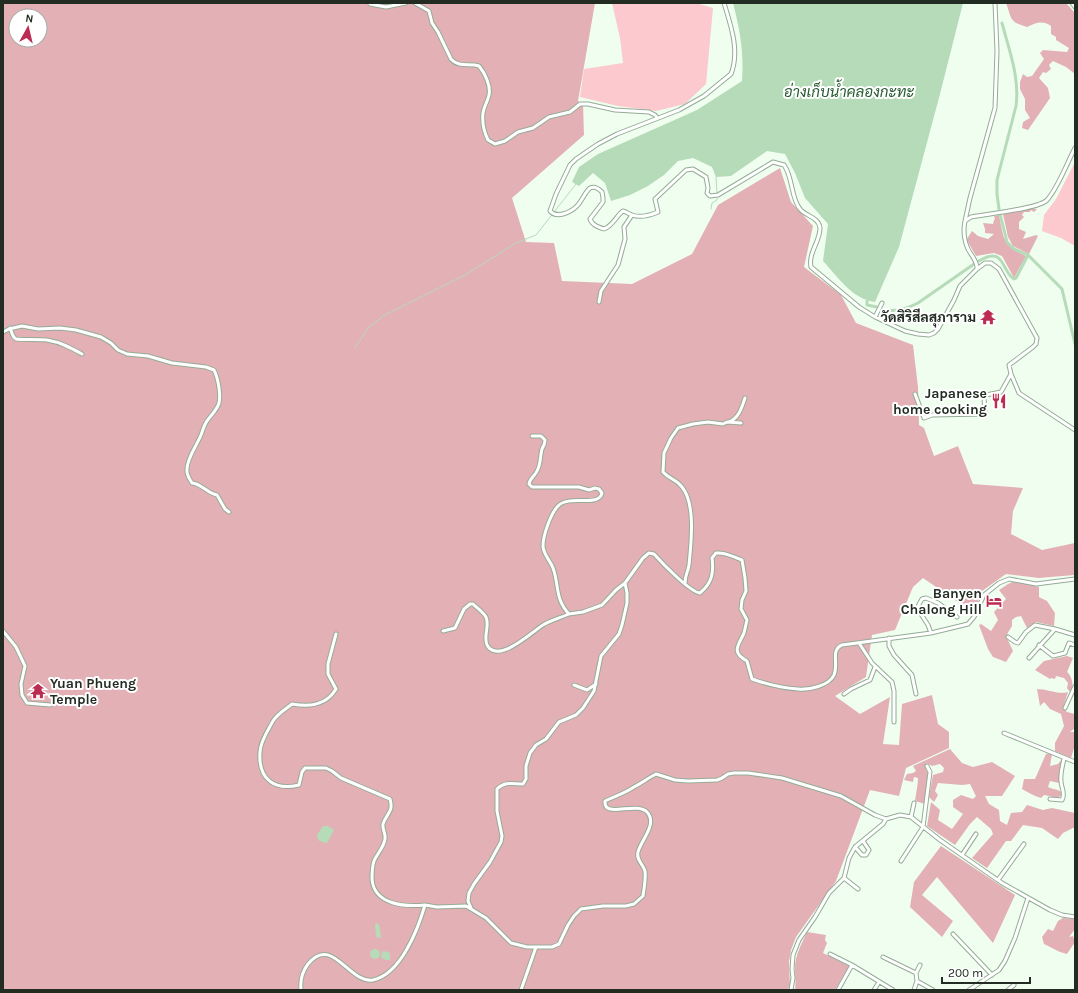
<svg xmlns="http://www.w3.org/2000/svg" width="1078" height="993" font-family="Karla,Sarabun,sans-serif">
<rect width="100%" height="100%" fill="#effeef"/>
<!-- green -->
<path fill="#fbc9ce" d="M612,3H696L713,8L706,84L685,104L656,111L618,106L580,97L584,69L623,63L620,38Z
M1075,162V246L1061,238L1042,231L1044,215L1056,199Z"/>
<!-- forest -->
<path fill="#e3b0b6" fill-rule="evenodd" d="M3,3H595L578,101L583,104L584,135L512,198L526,242L554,243L562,281L632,284L692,254L718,205L780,168L791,202L813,226L804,267L841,295L856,323L913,345L918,387L919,425L924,428L934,456L958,446L973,484L1023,488L1013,511L1011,534L1042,550L1075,543L1074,575L1039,578L1006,574L982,591L976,606L965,607L923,578L913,587L895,630L872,635L866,677L835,696L860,714L890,697L883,744L899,745L902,704L932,695L938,724L949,732V748L906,768L899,796L870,790L836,881L796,937L791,950L789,962L790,985L788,990H3ZM16,16H40V40H16Z
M1006,3H1066L1075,13V74L1066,67L1053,61L1049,65L1051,69L1046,73L1043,72L1039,78L1048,88L1050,98L1028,130L1022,128L1023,122L1030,118L1025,110V99L1020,89V82L1023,74L1027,77L1032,76L1044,59L1040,53L1043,50L1067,52L1069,48L1056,40V37L1051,34V26C1042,20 1036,23 1027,27C1009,22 1012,19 1006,3Z
M1031,208L1037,209L1034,212L1031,210L1030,212H1024L1022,215L1024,217L1019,222V229L1026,232L1023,239L1036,235L1038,236L1029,254L1013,246L1008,237L1003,214Z
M999,215C1004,239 1002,245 1026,256L1014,278L1002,256L994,253L976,256L969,244L967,239L972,231L978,236L988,239L994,234L985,233V229L983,223L993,224L994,220L995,219L994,216Z
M1015,581L1039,587V597L1047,601L1055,613L1054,626L1036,622L1027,628L1021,616L1016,617L1012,620V626L1006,636L1013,651L1006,662L993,657L988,649L979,625L981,624L991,631L998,620L994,612L1006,599L999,590L1008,584Z
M1067,656L1073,658L1067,672C1072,676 1074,685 1071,692L1069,691L1067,688L1068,683L1064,678L1056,676L1055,679L1051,678L1050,679L1035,670L1044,661Z
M1037,689C1048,689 1058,695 1068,692L1063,708L1067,712L1075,714V728L1070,732H1075V745L1071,758L1055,751V743L1064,726L1061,714L1050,709L1044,702L1040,706Z
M950,749L962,763L973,767L992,762L1015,776L1002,796H985L989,804L999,810L1000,821L1007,825L1011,813L1022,812L1027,805L1043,810L1052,808L1075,813V827L1063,833L1058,839L1042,828L1023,825L1011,841H1006L987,868L972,858L993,834L991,829L977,817L970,824L955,845L927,826L931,802L940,810L938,820L952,829L963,814L953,807V800L961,795L973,799L976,796L970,784L962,785L938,783L935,791L938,795L934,802L929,797L933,775L943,772L944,768L940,764L932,766L927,763L925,766L928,774L925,804L915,801C916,793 918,785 918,778L914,777L913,782L904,780L907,774L913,773L916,771L913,766Z
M1050,753L1052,754L1050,766L1058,764L1062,759L1063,760L1060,772L1059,773V783L1050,781L1048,787C1054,790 1062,789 1063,796H1060L1058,798L1044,795L1041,798C1034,796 1028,792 1022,789L1024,779H1035L1046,754Z
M941,846L1015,895L993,943L937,877L922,895L953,921L942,937L910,907L914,882Z
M1063,918L1075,919V929L1069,937L1073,936L1075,942L1067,954L1060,952L1044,944L1042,937L1048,929L1053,931L1058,921Z
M807,932L826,935L825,940L827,943L823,953L849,966L835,990H795C796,982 795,976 795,968C795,955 802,943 807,932Z"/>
<!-- water -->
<path fill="#b6dbb9" d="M733,3H963L940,94L899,247L875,302C852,299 838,277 823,261L828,224L805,198L795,173L785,154L767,151L731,176L716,177L712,167L693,158L678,161L664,175L648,186L630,195L611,201L605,183L593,173L579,186L572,182L579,167L598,154L697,110L742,81C744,52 740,30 733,3Z
M323,826H328L334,830L327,843L322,842L318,840L317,835Z
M378,923L380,928L381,938L376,937L375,924Z
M370 954a5 5 0 1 1 10 0a5 5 0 1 1-10 0Z
M384,951L390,953V960H386L381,958L382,952Z"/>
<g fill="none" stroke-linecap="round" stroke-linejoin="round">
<!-- stream -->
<path stroke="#b6dbb9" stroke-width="1" d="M716,177L717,193
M711,209L712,203L717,200V198
M355,348L368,328L383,316L465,275L516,243L536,235L576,184"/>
<!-- canal -->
<path stroke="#b6dbb9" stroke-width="3" d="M999,209L997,194V180L1016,106C1020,78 1009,50 1002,23
M1000,214L1007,242L1014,249L1028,255L1062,289L1075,344
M979,261C1005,245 1001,271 1014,279L1016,278L1028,255
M867,301V305L877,307
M888,310C898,312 908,308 918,303L974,264"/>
<defs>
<path id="minor" d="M415,3L429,11L432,23L438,32L451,59C459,68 469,63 479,66C485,73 491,86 489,95C488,101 484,106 483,113C482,122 484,132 488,140L495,144L505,141L518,132L533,128L549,117L570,112L580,104H588L615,110L649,112L655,115L657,118
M724,3C731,26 740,51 731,74L704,96L679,110L617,134L598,144L576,159L570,165L556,194L550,211C557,219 571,212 577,206C582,201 585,192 590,188C594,186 599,189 602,192L603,198V202L590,219C592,225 598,227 604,229C613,226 616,216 623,211C627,212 629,214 632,215C640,218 651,215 658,212L655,199L686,170L693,169L706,177L708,188L707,193L710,196L718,195L773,162L784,165C793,177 791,199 800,209C805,216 819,217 820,228C820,242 808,253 811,267L859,307L875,317L905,331L918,334L929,335L934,333L938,329L954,300L960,286L977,269L985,263H991L999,269L1037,338L1036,344L1033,347L1009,365L1011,374L1019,393L1075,430
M1072,3L1075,7
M370,4L386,7L406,3
M965,221L970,198L995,108L997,51L995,3
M977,269C978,262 971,255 968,249C964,240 963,231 965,221L971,217C985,214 1039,209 1047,200C1058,188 1067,163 1075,148
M599,302L601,291L618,265L625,239L624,227L632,215
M875,317L882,303
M10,328C12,332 12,337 16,339C19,340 41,339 47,340C60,342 71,348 82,354
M3,332L9,329L22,326L38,329L60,328L76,330L101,337L111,343L118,350L127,354L148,356L172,363L206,367L214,370C218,378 221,394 219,403C217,410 211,415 207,421C204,425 203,430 201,435C197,445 187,458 187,469C186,474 189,478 192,483C202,484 207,493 217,495L225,509L229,512
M915,394L924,418L932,415L985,414L984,397L986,395L1001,392L1011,374
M729,422C739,418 742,407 745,398
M532,436H541L545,440C545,444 544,445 542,449C540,456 541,464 537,471C535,476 530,478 529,484L532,487H579L589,490L595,488L599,489L602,493C599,508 569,494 558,506C551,513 543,535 543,546C543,554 550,560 553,568C559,584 555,600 569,614L583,612L602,605L616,590L625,583L643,558L649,553L654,554C662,563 690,592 700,593C712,583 714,573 712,558L716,553C726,552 733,557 742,560L745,578L746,591L742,600L741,609L747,620C746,624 745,629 744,633C738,646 731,652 747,661L752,679C766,684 783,688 798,689C809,690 829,686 834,675C839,663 830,650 842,645L931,633L968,624L974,617L984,595L999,583L1009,579L1036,584L1075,579
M685,583C685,575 688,572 689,565C691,544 696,504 682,487C676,479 669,479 663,472L664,453L671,438L678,428L693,424L708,422L723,424L727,422L741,423
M3,631L16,647L25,666L21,684L22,695L27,703L50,705
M443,631L455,628L464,609L470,604H473C477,608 483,612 486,617C490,626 483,636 487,645C498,665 533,631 543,625C551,620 560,618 569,614
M931,633L928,625L917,608L922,599L926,598L938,603L957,617
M336,634L328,664V674L336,689C326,706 309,707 292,704C286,709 277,714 273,721C268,730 260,742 260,752C258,779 274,791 299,785L302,772L305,768H326L332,771L341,778L390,799C394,812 386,814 383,824C382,829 386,834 385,839C384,847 377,854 374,861C372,867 372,873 372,879C374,905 405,907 425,905
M1008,637L1015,642L1018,643L1026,632L1035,625L1055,629L1075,635
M889,638V646L894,655L912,675L916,694
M859,643L872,663L892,682L894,691V722
M1039,645L1053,656L1065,653L1069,643L1075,645
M1029,658L1055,629
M574,685L587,690L596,684
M844,694L851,689L870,680L875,667
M1065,708L1075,686
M1004,733L1075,762
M1050,799L1062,800C1066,793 1061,788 1061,781C1060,773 1063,765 1064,758
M911,817L914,803
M855,847L862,855H866L869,850L863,841
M962,855L976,834
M901,861L923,827L930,772L927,766
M844,878L858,889
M998,880L1024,844
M471,908L468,901L469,893L474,884L490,862L501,842L502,836L497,811V789C505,781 513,784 523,784L526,779V766L530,753L536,745L546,739L559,722L576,715L583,708L594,691L601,656L619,634L622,625L627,603V593L625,583
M953,934L992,975
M830,954L852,965L893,990
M883,957L916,973L917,981
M916,973L920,965
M301,990C300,981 302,972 308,964C332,934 349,984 373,980C401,974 418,929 425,905L437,907L466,906L486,918L511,943L527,947H552L559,944L568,925L574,916L581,909L603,906H626L634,904L643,896C644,888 646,879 645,871C643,864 636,860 638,852C641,840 658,824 647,812C636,801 603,819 605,801C614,797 625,793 634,787C642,783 648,778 656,774L675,780L688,781L717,780L722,778L728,774L734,773H748L782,778L841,796L875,815L886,819L900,815L911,817L940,840L1002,883L1050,910L1062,915L1075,917
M521,990L536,947
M791,990L793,978L792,969L793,955L799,940L815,917L829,893L844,878L849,858L855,847L883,824L886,819
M838,990L852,965
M874,990L879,982
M914,990L917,981L933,990
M969,990L999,970L1005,961L1015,938L1028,898
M1008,990L1014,985"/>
</defs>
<!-- minor casing -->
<use href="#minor" stroke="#94ac96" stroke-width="5"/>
<!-- minor -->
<use href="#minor" stroke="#fff" stroke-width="3"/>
</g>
<!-- icons -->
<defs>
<symbol id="temple-bare" viewBox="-9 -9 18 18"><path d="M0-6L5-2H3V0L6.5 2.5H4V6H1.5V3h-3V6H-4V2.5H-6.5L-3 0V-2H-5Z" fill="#bc2c52" stroke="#fff" stroke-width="2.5" paint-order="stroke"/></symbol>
<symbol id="restaurant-bare" viewBox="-9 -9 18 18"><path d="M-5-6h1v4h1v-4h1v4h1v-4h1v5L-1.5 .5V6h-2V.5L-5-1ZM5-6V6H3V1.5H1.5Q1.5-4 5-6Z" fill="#bc2c52" stroke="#fff" stroke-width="2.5" paint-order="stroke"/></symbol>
<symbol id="hotel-bare" viewBox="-9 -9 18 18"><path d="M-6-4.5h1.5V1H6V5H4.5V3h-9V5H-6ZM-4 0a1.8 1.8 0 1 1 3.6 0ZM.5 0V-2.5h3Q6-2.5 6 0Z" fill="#bc2c52" stroke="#fff" stroke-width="2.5" paint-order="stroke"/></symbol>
</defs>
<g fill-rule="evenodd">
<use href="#temple-bare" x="977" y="306" width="22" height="22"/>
<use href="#restaurant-bare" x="988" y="390" width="22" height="22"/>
<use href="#hotel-bare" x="983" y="590" width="22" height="22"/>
<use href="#temple-bare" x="27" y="680" width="22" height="22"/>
</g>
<g text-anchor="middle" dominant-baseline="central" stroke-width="4" stroke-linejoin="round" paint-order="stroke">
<!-- poi labels -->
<g font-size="14" font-weight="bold" fill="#222c23" stroke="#fff" text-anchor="end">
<text x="976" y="317">วัดสิริสีลสุภาราม</text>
<text x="987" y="393">Japanese<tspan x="987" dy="16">home cooking</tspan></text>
<text x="982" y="593">Banyen<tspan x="982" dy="16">Chalong Hill</tspan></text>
<text x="50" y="683" text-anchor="start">Yuan Phueng<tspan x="50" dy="16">Temple</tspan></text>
</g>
<!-- water labels -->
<g font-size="15" font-style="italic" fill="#275a2f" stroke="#fff">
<text x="849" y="92">อ่างเก็บน้ำคลองกะทะ</text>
</g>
</g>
<!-- border -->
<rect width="1078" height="993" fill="none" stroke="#222c23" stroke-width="8"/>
<!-- north arrow -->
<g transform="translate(28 28) rotate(8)"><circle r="19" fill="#ffffff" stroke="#a7aba7"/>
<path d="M0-3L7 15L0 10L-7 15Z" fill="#bc2c52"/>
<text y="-6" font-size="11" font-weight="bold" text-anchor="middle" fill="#222c23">N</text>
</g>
<!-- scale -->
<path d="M942 977v6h88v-6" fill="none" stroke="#222c23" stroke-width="2"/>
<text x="948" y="977" font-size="12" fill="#222c23" stroke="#ffffff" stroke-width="3" paint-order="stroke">200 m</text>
</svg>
